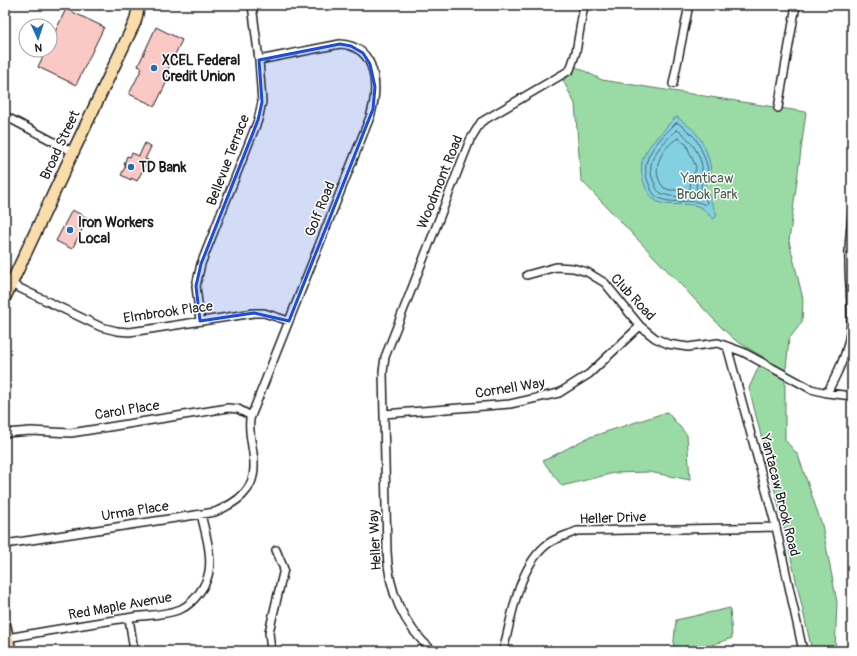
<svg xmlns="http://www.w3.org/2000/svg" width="857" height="656" font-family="Pangolin,sans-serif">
<rect width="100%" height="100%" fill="#fff"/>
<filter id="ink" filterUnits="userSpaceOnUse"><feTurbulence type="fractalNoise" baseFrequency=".025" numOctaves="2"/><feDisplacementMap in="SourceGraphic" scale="8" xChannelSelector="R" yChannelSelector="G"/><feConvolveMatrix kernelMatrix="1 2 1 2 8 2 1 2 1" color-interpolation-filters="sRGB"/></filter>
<g filter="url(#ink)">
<!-- green -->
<path fill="#9adaa4" stroke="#5b7b60" d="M569,63L602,80L806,112L789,241L803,299L802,322L789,339L785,379V440L798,455L822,525L837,602L835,651H812L784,527L749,388L763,357L735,340L721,327L581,180L575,104L561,76Z
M667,412L687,435L690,480L649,472L614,473L562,486L543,461L587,438Z
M730,608L732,638L712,645L710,651H673L676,620Z"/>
<!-- water -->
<path fill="#83d0e3" stroke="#5a8893" d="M677,117C682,121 688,125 692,129C704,140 711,160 711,175L705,184V188L717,215L716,217L713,219C708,215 706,210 700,207C687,201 671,208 658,202C652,199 649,194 646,188C635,163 645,150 662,132C667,127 671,120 677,117Z"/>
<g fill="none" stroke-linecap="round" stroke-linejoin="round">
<!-- shore -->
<path stroke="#45646c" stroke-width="1" d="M676,123H678C684,128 690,132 695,138C699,144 710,166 707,173C707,176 703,179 702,181C699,188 704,196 707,202L705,205C703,204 700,202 697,202C684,200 671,204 659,198C653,196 651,189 649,184C637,158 660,139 676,123Z
M676,130C687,132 704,159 702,171C702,173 700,175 699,176C695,182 696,188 698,195L696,197C686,196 672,198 663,194C657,192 656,187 654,182C643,160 662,145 676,130Z
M678,138L686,144L696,167C696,173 692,175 691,180C690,184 691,187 689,190H670L664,188C649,171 661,148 678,138Z"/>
</g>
<!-- building -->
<path fill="#fac9c6" stroke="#1c1c1c" d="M66,9L104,27L76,85L38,67L46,50H50V42Z
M156,27L182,40L165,75L169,77L155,106L129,94L142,68L138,66Z
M145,143L151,147L145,159L148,160L137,181L131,178V180L121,175L126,165L124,164L127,156L130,157L132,153L139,156Z
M72,210L88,218L72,249L56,241Z"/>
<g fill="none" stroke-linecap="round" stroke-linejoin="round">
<defs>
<path id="minor" d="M673,84L689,5
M778,108L796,5
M5,116L73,152
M527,275L556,267L573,268L587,272L605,283L640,326L655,338L668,344L688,347L718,343L743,352L811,389L827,393L852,396
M11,284L101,327L117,331L129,332L144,330L254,313H264L289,321
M200,321L196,286L201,264L258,120L262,102L259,60L252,5
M727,346L776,527L803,651
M827,393C837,374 847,355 850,333C853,309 849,286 849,262C848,246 851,229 852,213
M384,414L510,404L559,393L589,374L640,326
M5,433L31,431L71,433L228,408L238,409L251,416
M5,544L215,512C236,503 255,491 254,465C254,449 248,435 250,419L370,117C379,89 378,46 340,44L259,60
M129,618L134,651
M7,638C47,631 87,624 127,618C144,615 164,616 181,609C194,603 207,585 209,571C212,553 205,532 201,514
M271,651L269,632L284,569L276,550
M433,651C403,626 388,590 387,551L383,372L385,357L470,140L481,122L570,70L576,52L584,5
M503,651C512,617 518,565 549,543C556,538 568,535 577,531L776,527"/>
<path id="primary" d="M5,297L73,152L135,22L139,5
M5,626L10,651"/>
</defs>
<!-- minor casing -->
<use href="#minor" stroke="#1c1c1c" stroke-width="10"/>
<!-- primary casing -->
<use href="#primary" stroke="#1c1c1c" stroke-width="14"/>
<!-- minor -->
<use href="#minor" stroke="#fff" stroke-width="7"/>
<!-- primary -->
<use href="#primary" stroke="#faddab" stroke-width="11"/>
</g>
</g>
<!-- marked area -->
<path fill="#1d4ed8" fill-opacity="0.2" stroke="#1d4ed8" stroke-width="3" stroke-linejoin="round" d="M340,44L351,46L363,53L370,64L375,87L373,109L289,321L254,313L200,321L196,286L201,264L258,120L262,102L259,60Z"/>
<!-- markers -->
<g fill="#1f6fb2" stroke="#fff" stroke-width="1.5">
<circle cx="154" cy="68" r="4"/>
<circle cx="131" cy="167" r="4"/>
<circle cx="70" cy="230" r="4"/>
</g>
<g text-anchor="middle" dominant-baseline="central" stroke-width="3" stroke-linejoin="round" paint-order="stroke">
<!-- poi labels -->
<g font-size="14" font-weight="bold" fill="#1c1c1c" stroke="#fff" text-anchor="start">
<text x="162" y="60">XCEL Federal<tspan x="162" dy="16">Credit Union</tspan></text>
<text x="139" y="167">TD Bank</text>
<text x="78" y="222">Iron Workers<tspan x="78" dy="16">Local</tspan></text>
</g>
<!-- street labels -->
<g font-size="14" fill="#1c1c1c" stroke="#fff">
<text transform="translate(60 145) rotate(-65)">Broad Street</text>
<text transform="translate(228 160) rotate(-69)">Bellevue Terrace</text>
<text transform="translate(440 182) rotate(-68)">Woodmont Road</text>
<text transform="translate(320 209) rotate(-68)">Golf Road</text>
<text transform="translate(633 297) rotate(47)">Club Road</text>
<text transform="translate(168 312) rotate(-8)">Elmbrook Place</text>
<text transform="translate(510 388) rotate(-9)">Cornell Way</text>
<text transform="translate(127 410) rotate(-9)">Carol Place</text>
<text transform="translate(780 495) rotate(76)">Yantacaw Brook Road</text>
<text transform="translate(135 511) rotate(-9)">Urma Place</text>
<text transform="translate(613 518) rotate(-2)">Heller Drive</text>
<text transform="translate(375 540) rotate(-93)">Heller Way</text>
<text transform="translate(120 606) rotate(-10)">Red Maple Avenue</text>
</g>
<!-- park labels -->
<g font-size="14" fill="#485e4c" stroke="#fff">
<text x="707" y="178">Yanticaw<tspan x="707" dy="16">Brook Park</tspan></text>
</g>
</g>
<!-- margin -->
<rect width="857" height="656" fill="none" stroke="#fff" stroke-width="20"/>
<rect x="10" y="10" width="837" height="636" fill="none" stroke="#1c1c1c" stroke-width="1.5" filter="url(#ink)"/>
<!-- north arrow -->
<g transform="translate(38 38) rotate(177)"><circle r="19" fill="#ffffff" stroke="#a4a4a4"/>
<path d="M0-3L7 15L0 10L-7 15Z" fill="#1f6fb2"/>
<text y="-6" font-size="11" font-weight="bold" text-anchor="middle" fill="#1c1c1c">N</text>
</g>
</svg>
